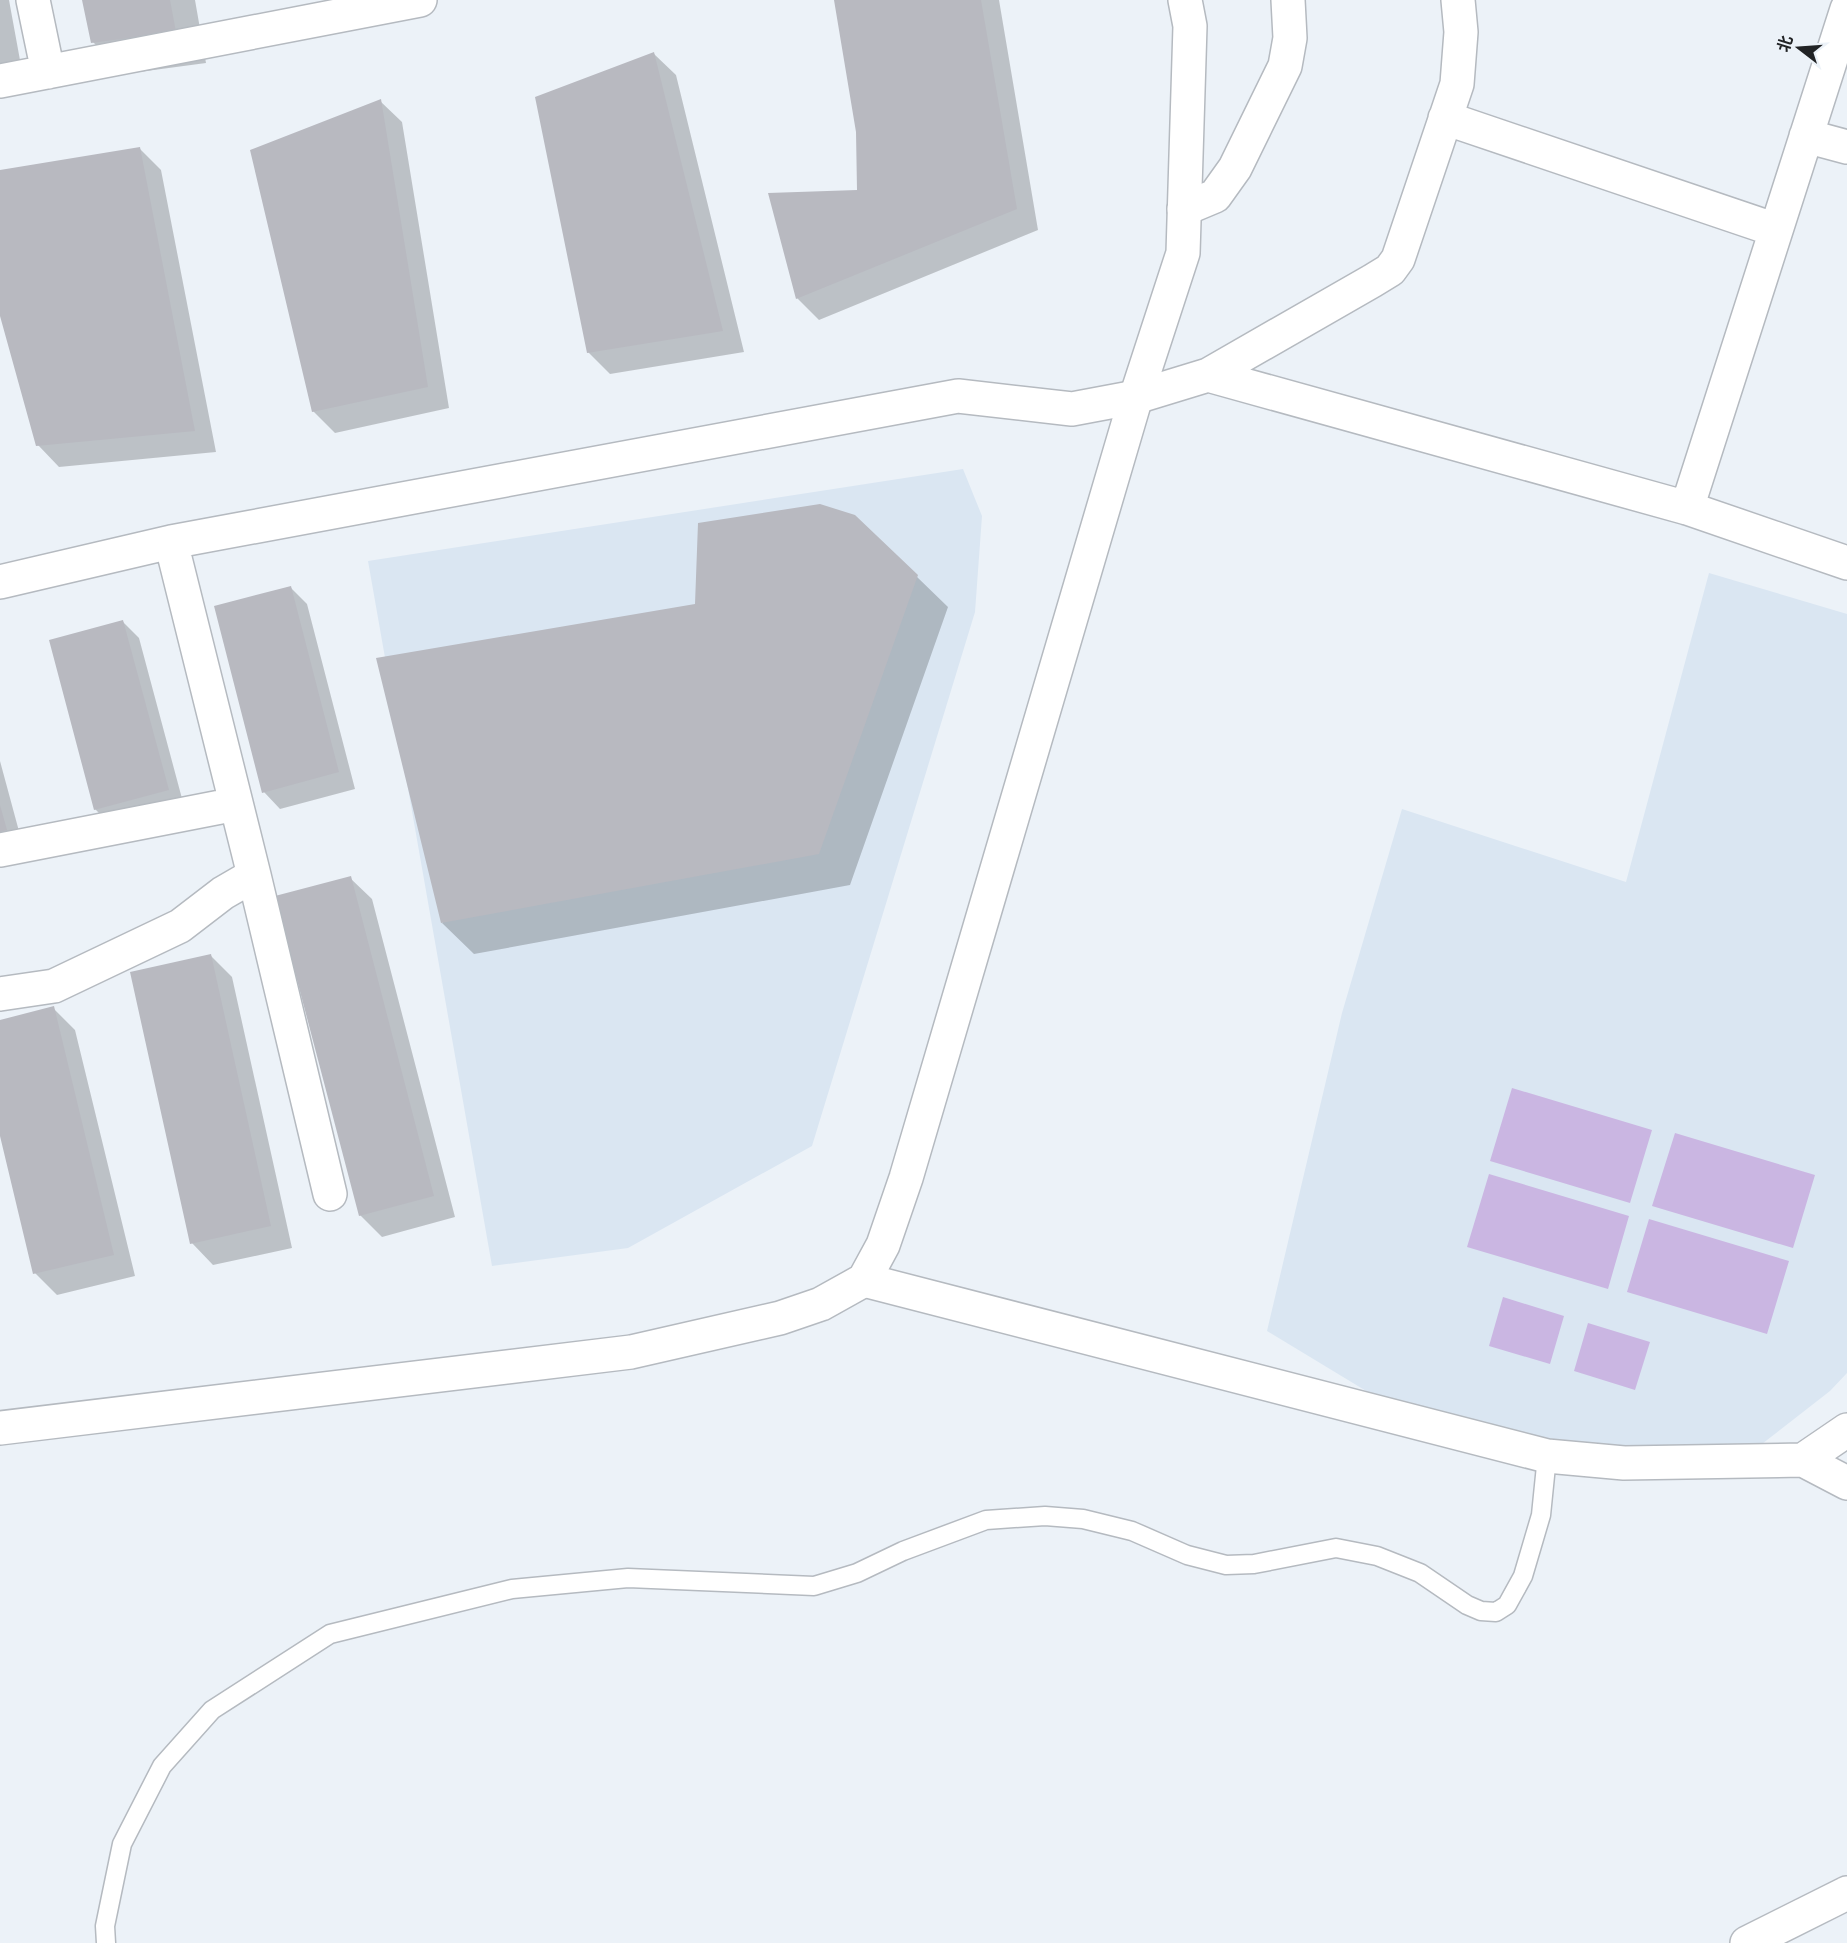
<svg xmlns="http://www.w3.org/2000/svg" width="1847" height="1943" font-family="'Golos Text','Noto Sans SC',sans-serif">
<rect width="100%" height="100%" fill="#ecf2f8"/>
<!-- built -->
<path fill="#dae6f2" d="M963,469L982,516L975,612L812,1146L628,1248L492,1266L368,561Z
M1709,573L1847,614V1373L1830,1391L1758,1447L1593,1451L1391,1406L1267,1331L1342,1013L1402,809L1626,882Z"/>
<!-- green -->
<path fill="#cab6e2" d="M1512,1088L1652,1130L1630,1203L1490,1161Z
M1675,1133L1815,1175L1793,1248L1652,1206Z
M1489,1174L1629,1216L1608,1289L1467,1247Z
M1649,1219L1789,1261L1767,1334L1627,1292Z
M1503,1297L1564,1316L1550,1364L1489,1346Z
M1588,1323L1650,1342L1635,1390L1574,1371Z"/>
<!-- shadow -->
<path fill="#0003" d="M0,0H9L24,82L0,86Z
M84,0H195L206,63L124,74L93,42Z
M836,0H999L1038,230L819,320L797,298L858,191V132Z
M654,54L676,75L744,352L610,374L588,352Z
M380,101L402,122L449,408L335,433L313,411Z
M139,148L161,170L216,452L59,467L38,445L0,311V172Z
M916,576L948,607L850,885L474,954L442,923Z
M291,588L307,604L355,789L280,809L264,792Z
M122,621L139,638L184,806L112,826L95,809Z
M0,761L23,846L0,852Z
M350,878L372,899L455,1217L382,1237L360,1215Z
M210,955L232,977L292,1248L213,1265L192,1243Z
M53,1008L75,1030L135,1276L57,1295L35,1273L0,1129V1021Z"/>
<!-- building -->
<path fill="#b8b9c0" d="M82,0H170L176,32L91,43Z
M834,0H981L1017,209L796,299L768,193L857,190L856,132Z
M654,52L723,331L587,353L535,97Z
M381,99L428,387L312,412L250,150Z
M140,147L195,431L36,446L0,316V170Z
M820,504L855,515L918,575L819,854L441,923L376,658L695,604L698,523Z
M291,586L339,772L262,793L214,606Z
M123,620L169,790L94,810L49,640Z
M0,805L7,830L0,832Z
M351,876L434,1196L359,1216L275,896Z
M211,954L271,1226L190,1244L130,972Z
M54,1006L114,1255L33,1274L0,1136V1020Z"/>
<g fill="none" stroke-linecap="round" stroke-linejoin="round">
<defs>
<path id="lane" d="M106,1943L105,1926L122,1844L162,1766L212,1710L330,1634L512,1589L628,1578L814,1586L857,1573L903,1551L986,1520L1045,1516L1083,1519L1132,1531L1187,1555L1226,1565L1254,1564L1336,1548L1377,1556L1420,1573L1467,1605L1481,1611L1496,1612L1507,1605L1523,1576L1541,1515L1547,1456"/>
<path id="street" d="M33,0L48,72
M0,81L420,0
M1445,118L1776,230
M1806,136L1847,147
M1184,209L1215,196L1235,168L1285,66L1290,38L1288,0
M1208,375L1372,281L1390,270L1398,259L1457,84L1461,32L1458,0
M1687,508L1847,9
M171,542L254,875L330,1194
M0,582L171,542L958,396L1072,409L1136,397L1208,375L1687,508L1847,563
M0,850L236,804
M0,994L54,986L180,926L223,893L254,875
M864,1280L1547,1456L1624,1463L1803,1460L1847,1483
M1803,1460L1847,1430"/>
<path id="secondary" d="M0,1428L631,1352L780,1318L821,1304L864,1280L883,1245L906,1178L1136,397L1183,253L1190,26L1185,0"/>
<path id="primary" d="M1747,1943L1847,1893"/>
</defs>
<!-- lane casing -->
<use href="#lane" stroke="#b5bac0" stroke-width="21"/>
<!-- street casing -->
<use href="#street" stroke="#b5bac0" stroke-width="36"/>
<!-- secondary casing -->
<use href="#secondary" stroke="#b5bac0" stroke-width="36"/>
<!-- primary casing -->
<use href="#primary" stroke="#b5bac0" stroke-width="36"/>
<!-- lane -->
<use href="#lane" stroke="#fff" stroke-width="18"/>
<!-- street -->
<use href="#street" stroke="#fff" stroke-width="33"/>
<!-- secondary -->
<use href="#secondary" stroke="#fff" stroke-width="33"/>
<!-- primary -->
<use href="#primary" stroke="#fff" stroke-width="33"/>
</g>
<!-- north arrow -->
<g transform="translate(1799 48) rotate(287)" stroke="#ecf2f8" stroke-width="4.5" paint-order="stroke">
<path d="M0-4.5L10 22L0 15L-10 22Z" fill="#212325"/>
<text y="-9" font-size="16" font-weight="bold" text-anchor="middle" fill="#212325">北</text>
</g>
</svg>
